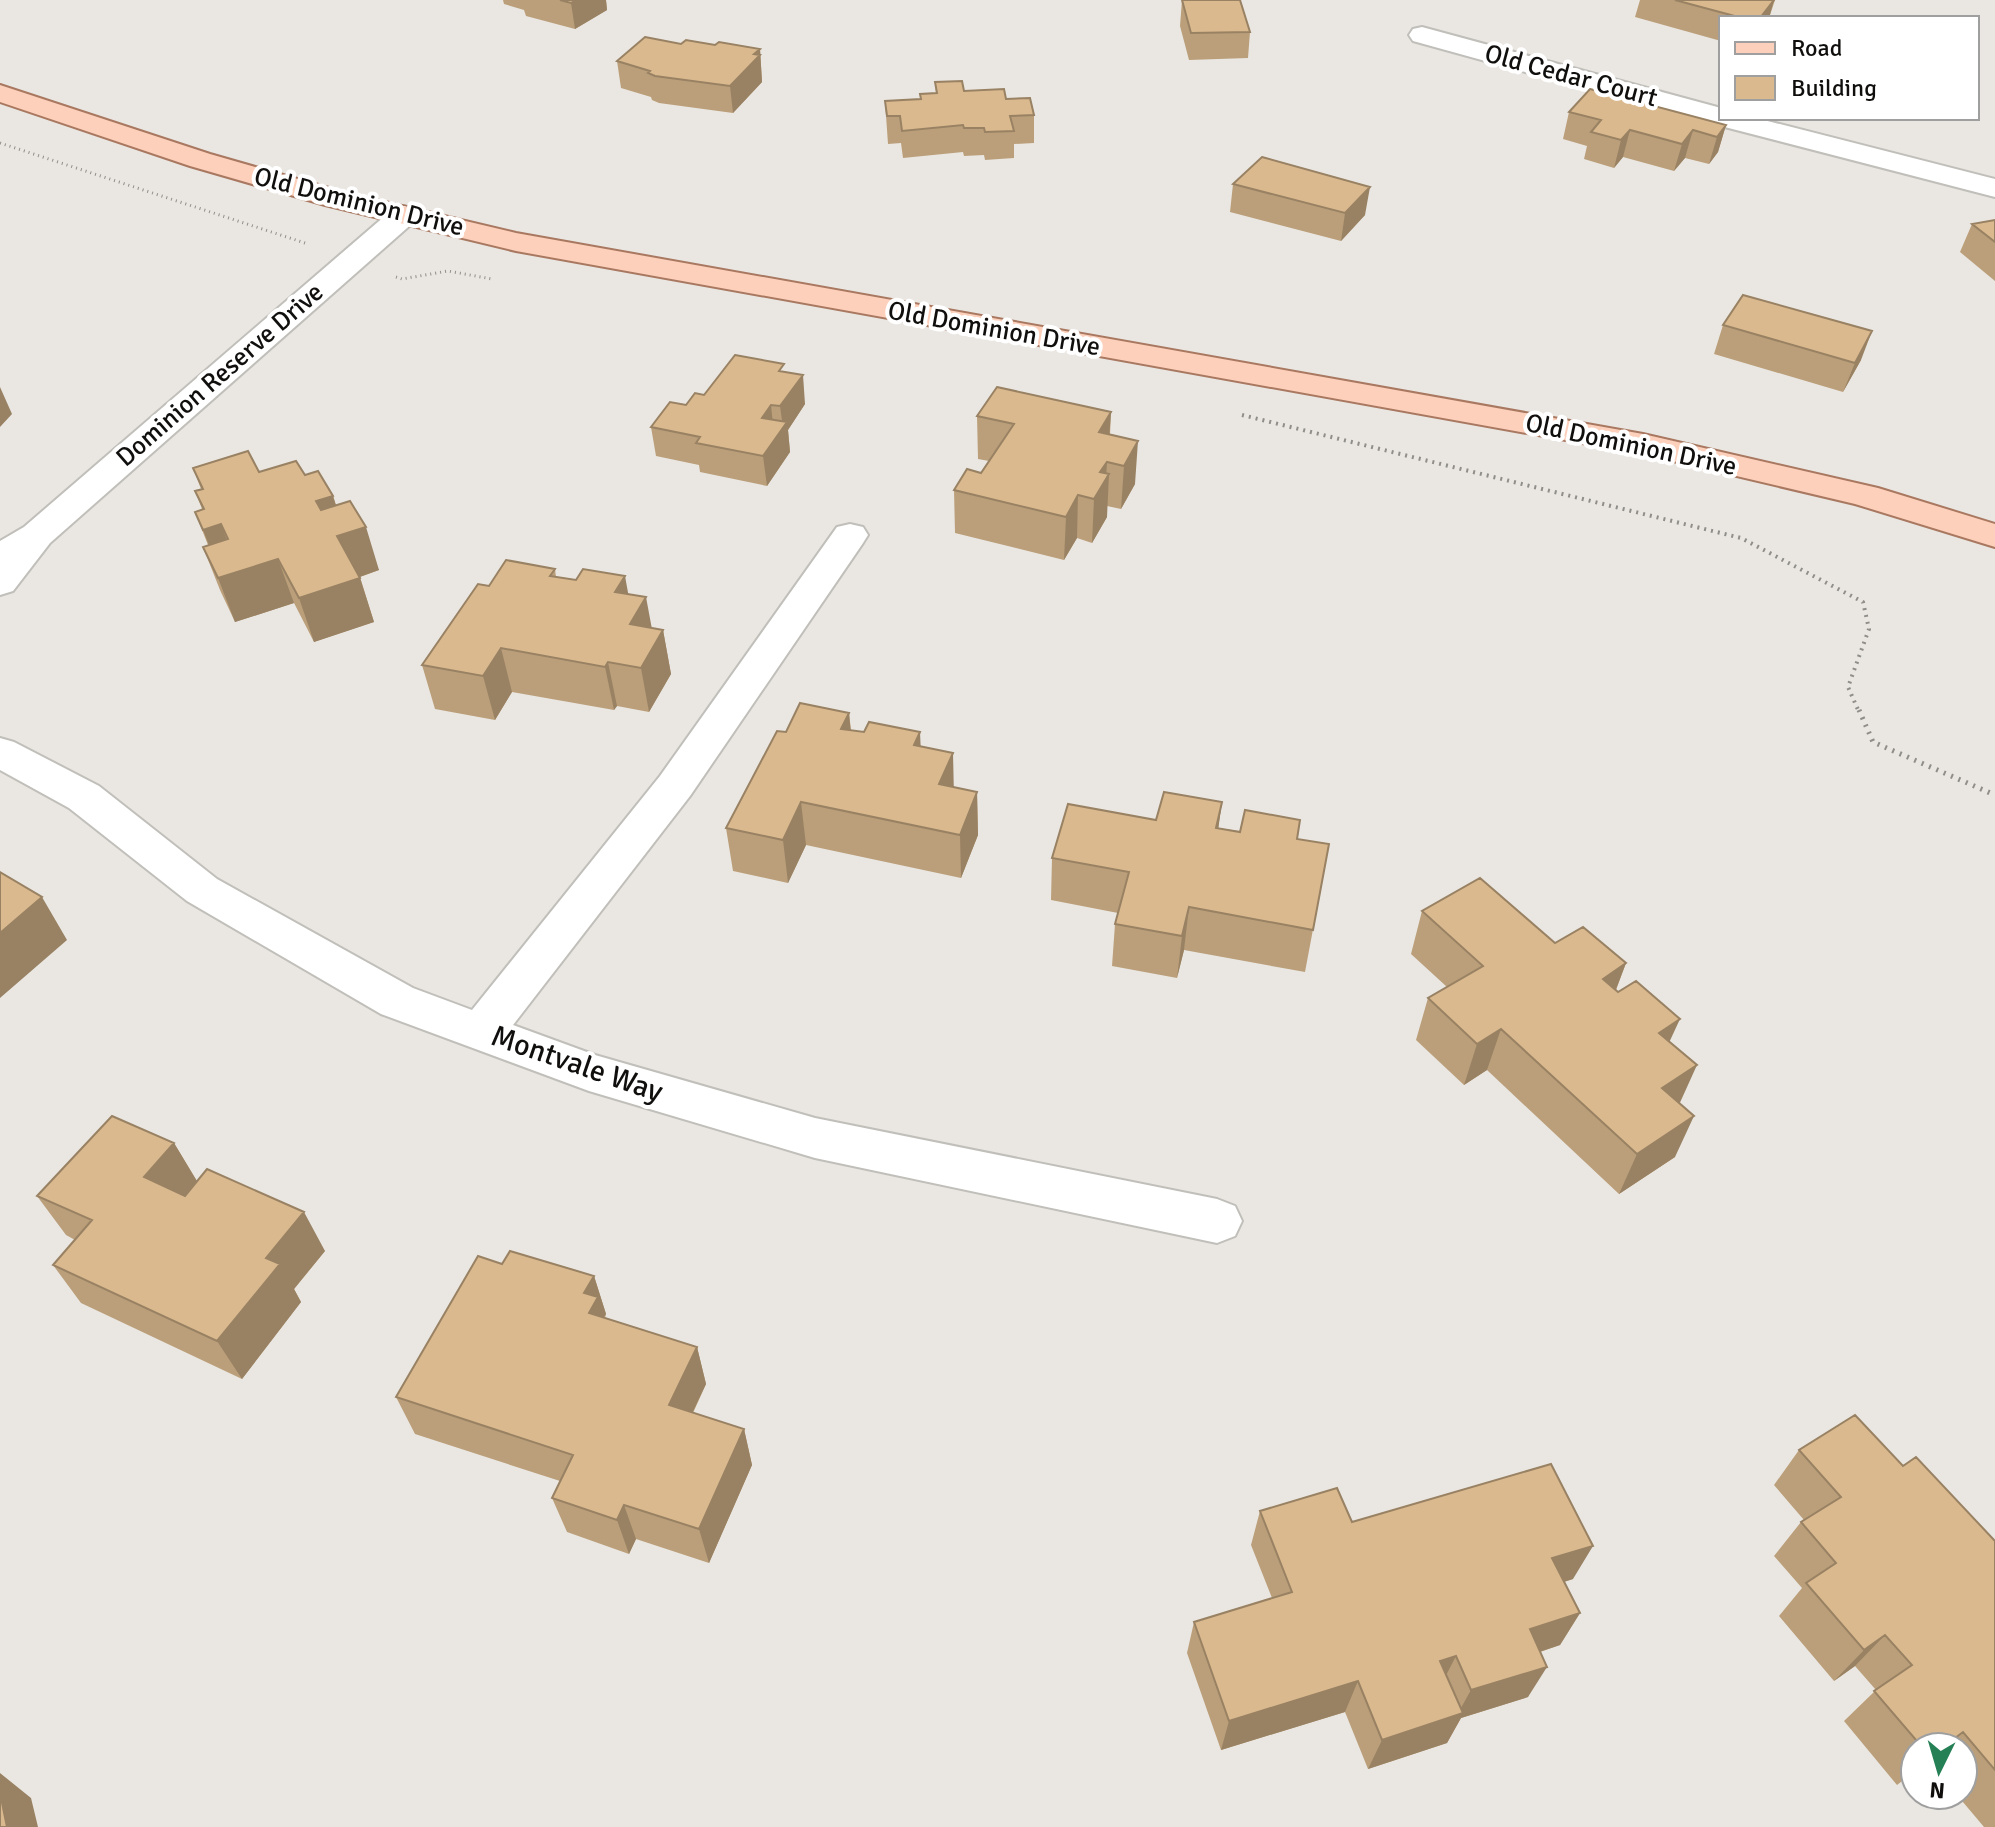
<svg xmlns="http://www.w3.org/2000/svg" width="1995" height="1827" font-family="Signika,sans-serif">
<rect width="100%" height="100%" fill="#eae7e2"/>
<g fill="none" stroke-linecap="round" stroke-linejoin="round">
<defs>
<path id="minor" d="M1422,27L1721,108V118H1756L1995,179V197L1713,124L1413,41L1409,35L1413,29Z
M404,206L415,209L419,215L415,221L50,543L13,591L0,595V541L24,527L393,209Z
M850,524L863,527L868,535L863,543L690,796L513,1025L595,1055L815,1118L1217,1199L1235,1206L1242,1221L1235,1236L1217,1243L815,1158L589,1091L381,1014L187,901L69,808L0,770V738L14,742L99,786L217,879L413,988L472,1010L660,776L837,527Z"/>
<path id="major" d="M0,85L210,154L343,192L516,233L1643,434L1878,488L1995,524V547L1855,504L1643,454L516,251L325,205L190,166L0,102Z"/>
</defs>
<!-- minor casing -->
<use href="#minor" stroke="#c1bfba" stroke-width="4"/>
<!-- major casing -->
<use href="#major" stroke="#a97861" stroke-width="4"/>
<!-- path-far2 -->
<path stroke="#908e8a" stroke-width="3" stroke-dasharray="1 4" stroke-linecap="butt" d="M0,143L308,244
M396,277L402,279L448,271L492,279"/>
<!-- path-far1 -->
<path stroke="#908e8a" stroke-width="4" stroke-dasharray="2 5" stroke-linecap="butt" d="M1242,415L1741,538L1863,602L1869,629L1848,687L1859,712"/>
<!-- path -->
<path stroke="#908e8a" stroke-width="5" stroke-dasharray="2 6" stroke-linecap="butt" d="M1859,710L1873,742L1995,795"/>
<!-- minor -->
<use href="#minor" fill="#fff" fill-rule="evenodd"/>
<!-- major -->
<use href="#major" fill="#fdd0bb" fill-rule="evenodd"/>
</g>
<!-- wall -->
<path fill="#bb9f7a" d="M503,0H606L607,10L575,29L526,16L524,10L504,4Z
M1182,0L1250,32L1248,58L1189,60L1180,26Z
M1640,0H1775L1769,18H1721V41L1635,17Z
M715,45L760,49L762,82L733,113L659,103L652,100L651,97L621,88L617,61Z
M935,82L964,91L1006,99L1034,115V143L1014,144V158L985,160L984,155L964,156L963,152L903,158L901,143L888,144L885,101L920,99V94L936,93Z
M1569,112L1726,125L1718,152L1709,164L1685,158L1674,171L1623,157L1614,168L1584,159L1587,146L1563,139Z
M1233,184L1365,215L1341,241L1230,212Z
M1995,220V281L1960,252L1972,224Z
M1723,325L1861,360L1843,392L1714,354Z
M784,372L805,404L788,430L790,452L767,486L700,472L699,465L656,456L651,427L704,395Z
M1111,412L1110,435L1135,484L1121,509L1107,506V517L1092,543L1077,538L1064,560L955,533L954,490L981,473L989,461L978,459L977,416Z
M193,468L305,475L333,496L336,505L379,570L360,577L374,622L314,642L294,603L235,622L220,590L203,547L208,545L195,512L202,509L195,491L201,489Z
M555,569L556,577L628,594L652,628L663,630L671,674L649,712L617,706L614,710L512,692L495,720L435,709L422,665L489,586Z
M849,713L851,730L864,732H920V746L954,787L977,792L978,835L961,878L806,845L788,883L733,871L726,828L786,732Z
M1222,802L1218,828L1329,844L1305,972L1184,950L1177,978L1112,966L1115,924L1118,913L1051,900L1052,858L1156,820Z
M1422,911L1555,943L1626,963L1616,990L1670,1042L1679,1103L1675,1157L1619,1194L1487,1070L1464,1085L1416,1040L1428,998L1447,987L1411,954Z
M174,1143L197,1181L325,1251L294,1289L301,1302L242,1379L81,1303L53,1265L75,1240L66,1235L37,1196Z
M502,1264L594,1276L606,1314L605,1318L697,1347L706,1384L693,1413L744,1429L752,1465L709,1563L636,1539L629,1554L567,1532L552,1498L560,1481L415,1434L396,1397Z
M1799,1450L1903,1466L1995,1541V1827H1984L1957,1795H1963V1747H1915V1771L1897,1785L1844,1721L1876,1690L1855,1666L1834,1681L1779,1616L1802,1588L1774,1556L1801,1522L1804,1520L1774,1485Z
M1260,1511L1352,1522L1573,1579L1564,1582L1580,1613L1560,1645L1540,1652L1528,1697L1461,1718L1447,1743L1368,1769L1345,1712L1221,1750L1187,1653L1194,1622L1272,1598L1251,1545Z"/>
<!-- shaded-wall -->
<path fill="#998263" d="M576,0H606L607,10L575,29L571,3Z
M1774,0L1769,18H1760Z
M760,49L762,82L733,113L730,86Z
M1726,125L1718,152L1709,164L1717,137Z
M1630,130L1623,157L1614,168L1621,140Z
M1693,130L1685,158L1674,171L1682,144Z
M1370,187L1365,215L1341,241L1345,213Z
M1872,331L1861,360L1843,392L1855,363Z
M803,375L805,404L788,430L790,452L767,486L763,456L783,428L780,406Z
M0,387L12,414L0,427Z
M771,405L774,434L762,418Z
M1111,412L1108,455L1099,432Z
M1138,441L1135,484L1121,509L1124,466Z
M1107,462L1106,480L1109,474L1107,517L1092,543L1094,499L1100,472Z
M1078,495L1077,538L1064,560L1066,517Z
M333,496L345,534L366,527L379,570L351,580L316,501Z
M221,524L237,568L220,573L203,530Z
M278,559L294,603L235,622L218,578Z
M625,576L633,620L615,592Z
M360,578L374,622L314,642L299,598Z
M646,597L654,640L630,624Z
M663,630L671,674L649,712L641,668Z
M501,648L512,692L495,720L483,676Z
M608,662L617,706L614,710L605,667Z
M849,713L853,756L841,729Z
M920,732L922,775L914,745Z
M953,753L954,796L939,784Z
M977,792L978,835L961,878L960,835Z
M801,802L806,845L788,883L783,840Z
M1222,802L1216,845V828Z
M42,897L67,940L0,998V933Z
M1189,907L1184,950L1177,978L1182,936Z
M1626,963L1610,1005L1603,979Z
M1680,1019L1661,1060L1659,1033Z
M1501,1029L1487,1070L1464,1085L1477,1044Z
M1697,1065L1678,1107L1662,1088Z
M1694,1116L1675,1157L1619,1194L1637,1154Z
M174,1143L198,1183L169,1217L144,1177Z
M304,1212L325,1251L294,1289L301,1302L242,1379L217,1341L266,1258Z
M594,1276L606,1314L604,1317L610,1335L589,1313L584,1293Z
M697,1347L706,1384L679,1441L669,1405Z
M744,1429L752,1465L709,1563L699,1529Z
M624,1505L636,1539L629,1554L617,1520Z
M1593,1546L1573,1579L1534,1591L1552,1558Z
M1580,1613L1560,1645L1512,1661L1530,1629Z
M1885,1635L1855,1666L1834,1681L1864,1650Z
M1456,1656L1440,1687V1661Z
M1547,1667L1528,1697L1461,1718L1447,1743L1368,1769L1382,1740L1457,1715L1471,1690Z
M1358,1681L1345,1712L1221,1750L1229,1721Z
M0,1773L31,1798L38,1827H7L0,1793Z"/>
<!-- building -->
<path fill="#dab98e" stroke="#998263" stroke-width="2" d="M560,0H576L571,3Z
M1182,0H1240L1250,32L1191,33Z
M1675,0H1774L1760,18H1742Z
M645,37L681,44L686,40L715,45L719,42L760,49L754,54L760,55L730,86L655,76L648,73L650,71L617,61Z
M962,81L964,91L1004,89L1006,99L1030,98L1034,115L1010,116L1014,131L985,132L984,128H964L963,125L902,131L900,116H887L885,101L921,99L920,94L937,93L935,82Z
M1590,89L1726,125L1717,137L1693,130L1682,144L1630,130L1621,140L1591,132L1601,120L1569,112Z
M1262,157L1370,187L1345,213L1233,184Z
M1995,220V242L1972,224Z
M1743,295L1872,331L1855,363L1723,325Z
M735,355L784,364L779,371L803,375L780,406L771,405L762,418L787,422L763,456L696,443L700,437L651,427L670,402L686,405L695,393L704,395Z
M997,387L1111,412L1099,432L1138,441L1124,466L1107,462L1100,472L1109,474L1094,499L1078,495L1066,517L954,490L967,469L981,473L1014,424L977,416Z
M248,451L259,472L296,461L305,475L318,471L333,496L316,501L321,510L350,501L366,527L337,536L360,578L299,598L278,559L218,578L203,547L228,539L221,524L203,530L195,512L204,509L195,491L203,489L193,468Z
M506,560L555,569L550,576L576,580L583,569L625,576L615,592L646,597L630,624L663,630L641,668L608,662L605,667L501,648L483,676L422,665L478,584L489,586Z
M800,703L849,713L841,729L864,732L869,722L920,732L914,745L953,753L939,784L977,792L960,835L801,802L783,840L726,828L777,731L786,732Z
M1164,792L1222,802L1216,828L1240,832L1245,810L1300,820L1297,839L1329,844L1313,930L1189,907L1182,936L1115,924L1129,872L1052,858L1068,804L1156,820Z
M0,872L42,897L0,933Z
M1480,878L1555,943L1583,927L1626,963L1603,979L1618,992L1636,981L1680,1019L1659,1033L1697,1065L1662,1088L1694,1116L1637,1154L1501,1029L1477,1044L1428,998L1483,966L1422,911Z
M112,1116L174,1143L144,1177L185,1196L207,1169L304,1212L266,1258L280,1264L217,1341L53,1265L92,1220L37,1196Z
M510,1251L594,1276L584,1293L598,1297L589,1313L697,1347L669,1405L744,1429L699,1529L624,1505L617,1520L552,1498L573,1455L396,1397L478,1256L502,1264Z
M1855,1415L1903,1466L1916,1457L1995,1541V1770L1963,1732L1943,1747H1922L1874,1691L1912,1665L1885,1635L1864,1650L1806,1583L1836,1563L1801,1522L1841,1497L1799,1450Z
M1551,1464L1593,1546L1552,1558L1580,1613L1530,1629L1547,1667L1471,1690L1456,1656L1440,1661L1463,1713L1382,1740L1358,1681L1229,1721L1194,1622L1292,1592L1260,1511L1337,1488L1352,1522Z
M0,1793L7,1827H0Z"/>
<g text-anchor="middle" dominant-baseline="central" stroke-width="8" stroke-linejoin="round" paint-order="stroke">
<!-- far-street labels -->
<g font-size="26" fill="#100f0e" stroke="#fff">
<text transform="translate(1571 76) rotate(15)">Old Cedar Court</text>
<text transform="translate(359 202) rotate(14)">Old Dominion Drive</text>
<text transform="translate(994 329) rotate(10)">Old Dominion Drive</text>
<text transform="translate(220 375) rotate(-41)">Dominion Reserve Drive</text>
<text transform="translate(1631 445) rotate(12)">Old Dominion Drive</text>
</g>
<!-- street labels -->
<g font-size="30" fill="#100f0e" stroke="#fff">
<text transform="translate(577 1064) rotate(19)">Montvale Way</text>
</g>
</g>
<!-- legend -->
<rect x="1719" y="16" width="260" height="104" fill="#ffffff" stroke="#9f9f9f" stroke-width="2"/>
<rect x="1735" y="42" width="40" height="12" fill="#fdd0bb" stroke="#9f9f9f" stroke-width="2"/>
<text x="1791" y="56" font-size="24" fill="#100f0e">Road</text>
<rect x="1735" y="76" width="40" height="24" fill="#dab98e" stroke="#9f9f9f" stroke-width="2"/>
<text x="1791" y="96" font-size="24" fill="#100f0e">Building</text>
<!-- north arrow -->
<g transform="translate(1939 1771) rotate(185)"><circle r="38" fill="#ffffff" stroke="#9f9f9f" stroke-width="2"/>
<path d="M0-6L14 30L0 20L-14 30Z" fill="#258056"/>
<text y="-12" font-size="22" font-weight="bold" text-anchor="middle" fill="#100f0e">N</text>
</g>
</svg>
